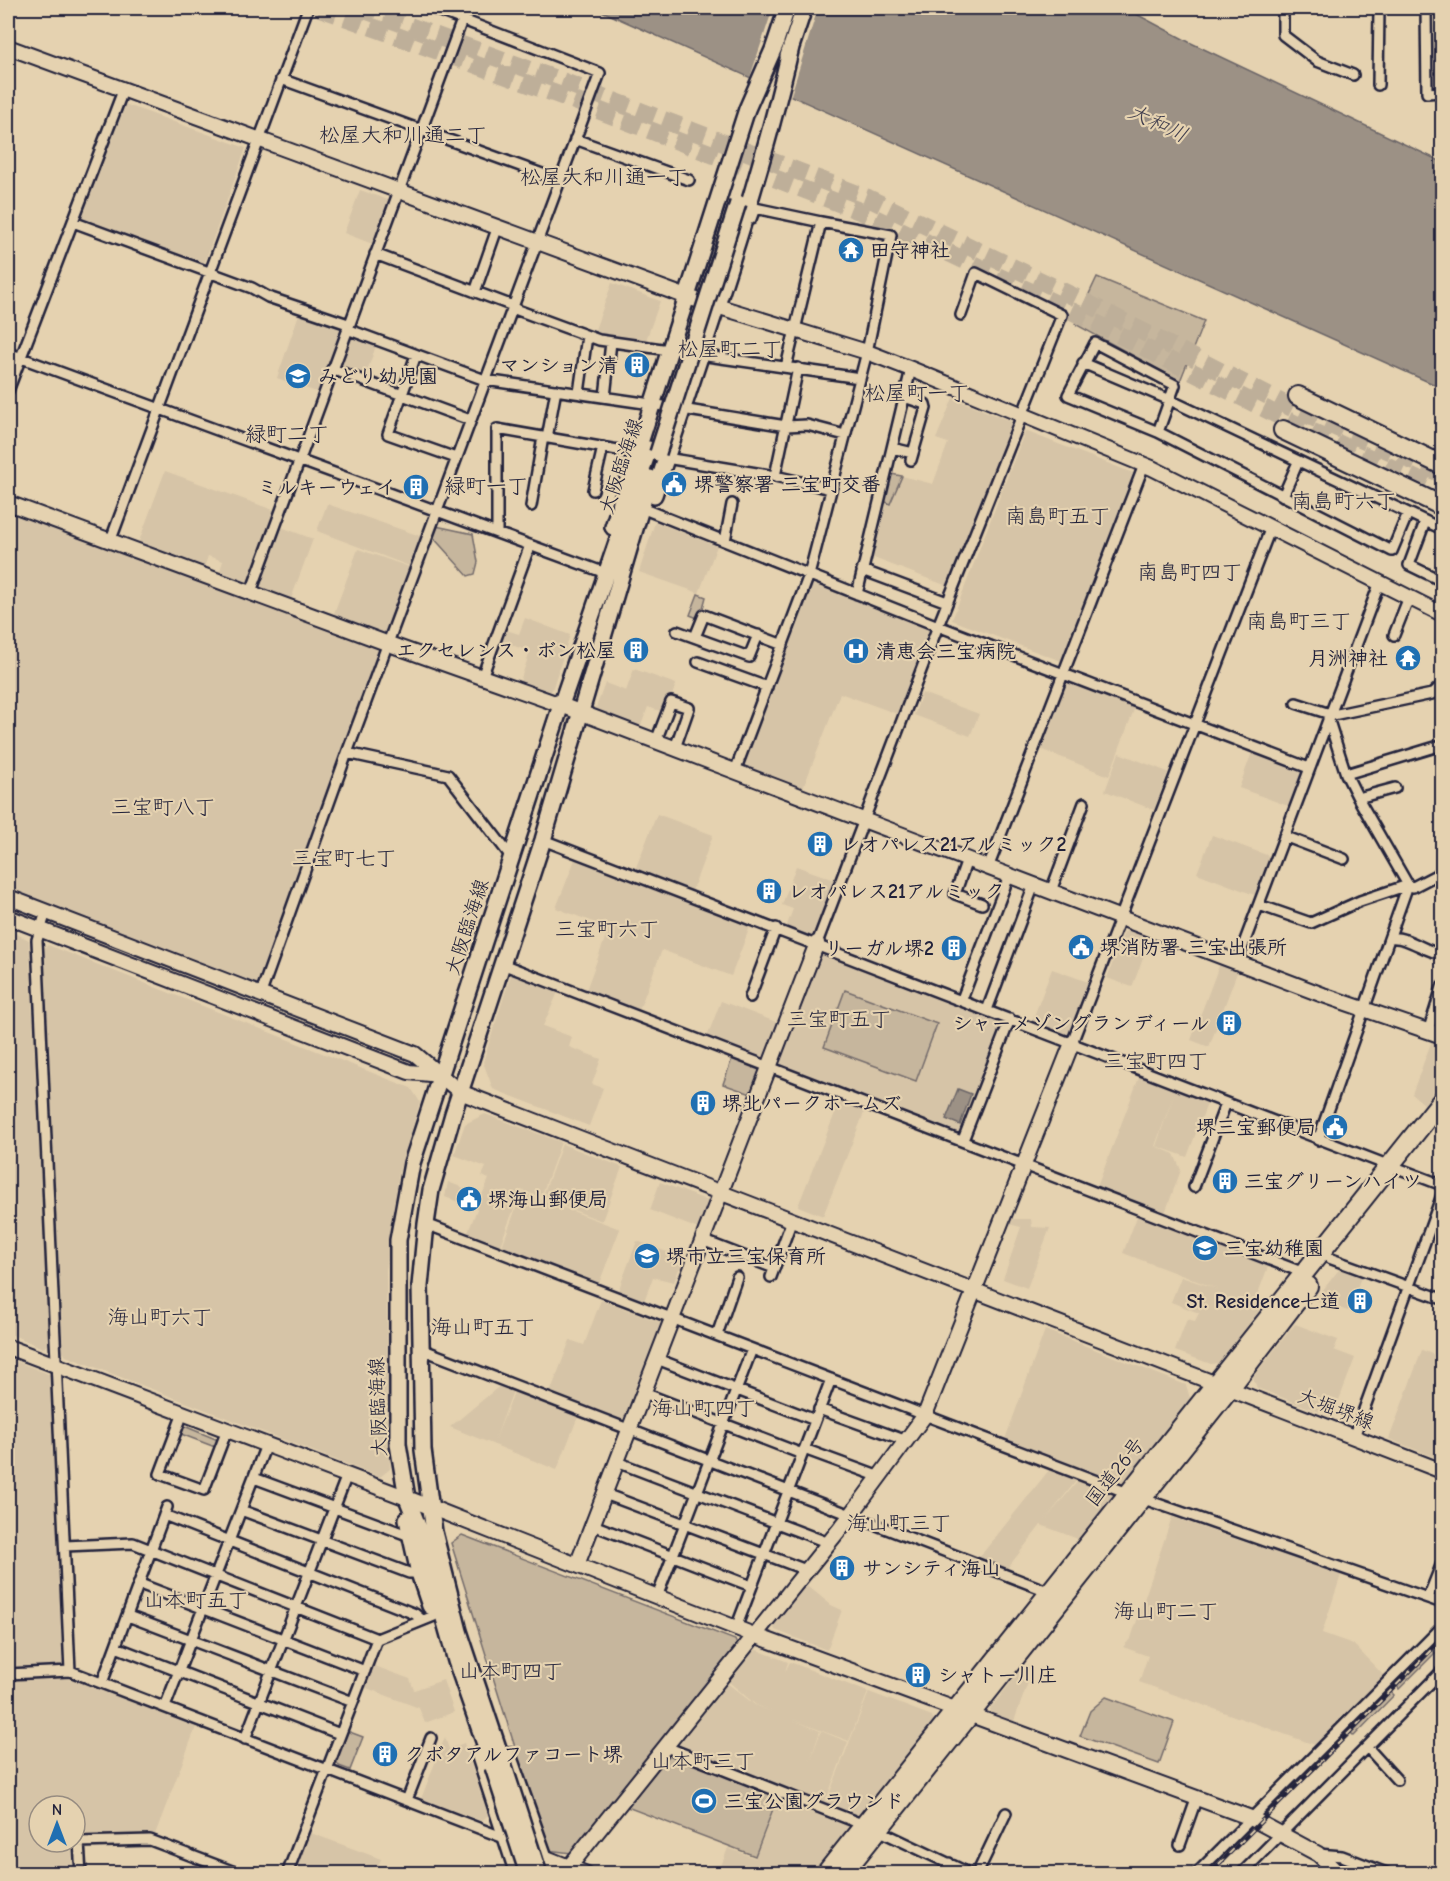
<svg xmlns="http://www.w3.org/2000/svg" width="1450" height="1881" font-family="'Comic Neue','Klee One',sans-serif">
<rect width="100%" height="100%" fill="#e5d2b0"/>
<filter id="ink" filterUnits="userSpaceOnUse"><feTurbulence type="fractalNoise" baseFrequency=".0167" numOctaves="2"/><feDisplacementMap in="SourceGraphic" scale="12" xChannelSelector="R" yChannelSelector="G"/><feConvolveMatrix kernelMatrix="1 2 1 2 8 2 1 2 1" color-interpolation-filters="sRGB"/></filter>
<g filter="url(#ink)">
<!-- built -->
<path fill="#d6c4a7" d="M122,103L246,148L204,264L83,221L81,216Z
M360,190L391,201L375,245L344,233Z
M612,283L660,301L645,343L593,335Z
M299,314L342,329L319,393L277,378Z
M348,333L377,343L365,377L336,367Z
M953,398L1015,423L950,587L871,557L884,502L891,504L902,476L933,484L948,443L936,439Z
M1025,431L1133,473L1061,661L952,620Z
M165,471L276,511L250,585L219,574L223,561L208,556L204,568L138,544Z
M327,504L423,537L412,567L317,531Z
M8,511L383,649L258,986L8,887Z
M655,522L717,546L699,593L639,572Z
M281,527L313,539L291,599L259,587Z
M358,549L412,568L388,635L333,616Z
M817,585L928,627L931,632L900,715L840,693L802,791L744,768L742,763L811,586Z
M525,618L570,635L552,690L546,694L519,684L530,652L499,640L503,629L519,634Z
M634,669L676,684L666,713L648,707L640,728L600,714L596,708L605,683L626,691Z
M1066,681L1135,707L1109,776L1040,749Z
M922,693L979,714L970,736L914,715Z
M1252,752L1300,769L1303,775L1291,807L1239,788Z
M1119,753L1168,772L1154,810L1105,791Z
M657,814L713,835L692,891L635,870Z
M1212,835L1272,857L1257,896L1197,873Z
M576,857L751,924L731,976L662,950L639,1010L586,990L609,928L556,908Z
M796,866L838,881L817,937L813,938L786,928L793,909L782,905Z
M8,930L29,940L49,1344L43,1348L8,1333Z
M1129,930L1151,938L1132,987L1107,978L1124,932Z
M48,945L411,1088L420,1102L399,1172L386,1271L390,1469L380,1477L66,1356L63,1352L44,948Z
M825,952L1001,1021L1003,1025L962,1132L958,1134L781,1066L779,1061L821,954Z
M1220,963L1238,970L1209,1047L1191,1040Z
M1052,969L1088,982L1068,1034L1063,1036L1031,1024Z
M512,971L559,990L543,1026L572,1037L569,1047L601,1059L592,1084L603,1088L589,1126L493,1089L483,1062Z
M721,1001L781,1024L768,1057L765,1059L707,1037Z
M1432,1040L1442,1043V1081L1424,1104L1412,1094Z
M1140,1075L1208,1101L1187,1157L1156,1146L1174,1094L1155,1146L1174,1154L1181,1170L1165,1213L1097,1187Z
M841,1098L866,1108L823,1216L798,1206Z
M485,1114L561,1142L541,1197L521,1190L499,1248L467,1235L477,1209L445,1197L448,1182L482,1195L489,1179L482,1176L486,1167L454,1155L465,1124Z
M562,1144L622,1167L602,1221L542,1198Z
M660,1182L711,1202L701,1230L650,1210Z
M522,1192L620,1229L598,1286L501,1249Z
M1138,1214L1269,1264L1257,1296L1265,1303L1218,1363L1211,1364L1175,1351L1187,1319L1195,1321L1199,1313L1171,1302L1181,1277L1218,1289L1123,1253Z
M1012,1219H1031L1032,1227L1050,1228L1027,1288L1003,1279L1021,1227L1009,1224Z
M637,1241L689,1260L685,1271L679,1269L674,1282L653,1277L643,1304L617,1294Z
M1341,1267L1362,1275L1348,1311L1315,1300Z
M601,1300L662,1323L663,1328L628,1420L624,1422L550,1393L570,1340L584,1345Z
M1295,1324L1338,1340L1334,1350L1355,1358L1339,1400L1327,1396L1320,1412L1257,1388L1253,1377Z
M1045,1330L1186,1385L1190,1398L1122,1485L1004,1442Z
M1422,1350L1442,1358V1460L1389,1439Z
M8,1358L51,1375L63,1666L8,1668Z
M502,1384L514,1388L495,1440L515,1390L579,1414L557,1470L450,1427Z
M1049,1470L1076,1481L1046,1519L1078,1481L1114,1495L1078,1539L1041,1525L1006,1570L978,1559Z
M1172,1517L1341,1575L1322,1633L1353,1644L1386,1678L1315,1745L1139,1682L1148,1656L1123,1647L1131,1638Z
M803,1582L831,1605L842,1610L827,1650L775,1630L773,1625Z
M757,1650L788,1662L785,1672L790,1662L868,1692L849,1741L793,1720L820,1731L810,1761L821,1731L848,1742L824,1805L680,1749L679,1745L727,1683L755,1705L771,1711L756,1705L728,1681L752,1651Z
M1026,1664L1033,1669L1014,1721L992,1714L990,1709Z
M372,1665L410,1679L414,1690L443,1680L454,1712L425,1723L419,1708L364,1687Z
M60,1678L80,1681L196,1727L154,1837L89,1839L85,1835L75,1836V1806H39V1842H71L73,1873H8V1680Z
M869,1692L932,1716L934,1721L858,1818L825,1805Z
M445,1737L449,1749L464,1743L488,1815L482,1821L421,1799Z
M779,1796L852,1825L813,1873H789L773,1865L770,1873L718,1874L728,1848L755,1858Z
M308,1832L381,1859L375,1873L291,1874Z"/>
<!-- green -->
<path fill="#c6b69d" stroke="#746c6c" stroke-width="1.5" d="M1097,277L1204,321L1180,381L1075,324Z
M891,474L902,476L890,504L884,501Z
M436,526L473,534L478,562L475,574L468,576L432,536Z
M698,594L706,597L700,619L690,615Z
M845,990L937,1024L916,1081L824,1047Z
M733,1056L761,1067L763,1070L754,1095L723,1084Z
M184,1426L218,1440L215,1447L181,1434Z
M462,1535L735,1640L737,1645L571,1853L548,1850L545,1843L451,1543Z
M1429,1646L1435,1653L1399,1689L1394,1680Z
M1385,1690H1389L1394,1695L1354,1736L1346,1728Z
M1106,1697L1174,1722L1159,1764L1080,1736L1090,1711Z
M347,1731L363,1737L350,1770L339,1766L336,1761Z
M670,1754L778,1796L755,1856L627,1807Z"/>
<!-- water -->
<path fill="#9c9185" stroke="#6b6567" stroke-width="1.5" d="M595,8H1125L1189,42L1442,162V388Z
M958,1089L971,1094L960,1125L946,1119Z"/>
<!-- pier -->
<path fill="#e5d2b0" d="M773,8H818L790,98L749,80Z"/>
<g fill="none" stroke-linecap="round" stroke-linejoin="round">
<!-- highway-tunnel -->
<path stroke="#beaf99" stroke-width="18" stroke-dasharray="18 9" stroke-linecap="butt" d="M320,8L559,95L862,212L1080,315L1289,421L1442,491
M359,8L564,82L868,198L1085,302L1294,409L1442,474"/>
<defs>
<path id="street" d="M1283,8V35L1317,61L1353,75
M1426,8L1427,93L1442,92
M281,79L559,180
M1378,85L1379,8
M575,139L689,180
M751,219L755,208L821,222L786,367
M73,222L252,288L268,297L348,324
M375,254L513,306
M475,292L498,226
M512,308L599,340L669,350
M347,329L485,380L651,404L786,426L807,425L845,435
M8,353L600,571
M416,355L388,434L456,458
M700,355L860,378
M1083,363L1170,400L1442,529
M332,369L470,420
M8,391L124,88
M579,393L587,336
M605,397L611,342
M904,397L925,404L926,408L911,460
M1158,432L1175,385L1095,343L1068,395L1158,432L1392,551L1408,513
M547,438L556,390
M892,448L913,453
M666,458L775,476L831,489
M775,476L798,368
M593,490L603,447
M1283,496L1298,462
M531,506L543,437
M649,511L938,626L1309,768
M1425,522L1409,565L1442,581
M497,532V429L635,453
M725,541L732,504
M110,542L308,8
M862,570L947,602
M251,592L462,20
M857,594L911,369
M677,631L749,657L758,635
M1394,635L1409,597
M695,637L704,615L783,645
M698,662L767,687
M482,677L530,545
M1296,703L1333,715L1432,694L1442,685
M656,741L671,702L689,708L675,748
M347,753L448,775L512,858
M735,771L809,575L867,352L891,235L821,222
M1346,774L1442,745
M1358,798L1395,788
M1284,836L1344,859
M543,840L1390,1166
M967,860L955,894L982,904
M988,868L1144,465
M1051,891L1084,803
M1259,905L1311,923L1360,901L1408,885L1413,887L1442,872
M46,912L37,940L70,1671
M1390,938C1409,936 1424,952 1442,954
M817,943L938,626L1062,315L976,273L961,315
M1237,962L1380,582
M502,964L1304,1273
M261,993L347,753L600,73L432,8
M750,997L776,928
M962,999L1009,876
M987,1010L1034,885
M1428,1032L1442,987
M1072,1043L1271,527
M963,1140L1010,1019
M1318,1140L1408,885L1358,798L1346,774L1328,718
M1400,1169L1442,1185
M1194,1187L1226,1103
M426,1224L1141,1498L1442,1603
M702,1240L774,1268
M1329,1258L1442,1299
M771,1277L792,1220
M717,1335L737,1277
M421,1349L1050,1592
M657,1359L815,1420
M644,1393L802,1454
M819,1409L907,1441
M183,1413L160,1474L204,1490L227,1430
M1354,1437L1442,1195
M804,1449L880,1477
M617,1462L829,1543
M254,1478L410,1536
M605,1494L806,1570
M241,1510L409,1573H419
M164,1515L415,1614L422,1620
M593,1525L751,1586
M65,1546L133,1543L377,1639
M140,1584L365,1671
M657,1597L752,1349
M1428,1598L1442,1563
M128,1616L353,1702
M736,1628L831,1379
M116,1647L340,1734
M8,1674L70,1671L507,1839
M102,1683L167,1507
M165,1707L266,1445
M245,1739L347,1475
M666,1747L864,1825
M1367,1747L1397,1780
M407,1800L431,1738
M878,1830L971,1874
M1180,1845L1197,1797
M1318,1854L1342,1856L1389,1874
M81,1874L79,1842L150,1840L240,1874
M287,1874L377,1639L434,1616
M941,1874L949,1863
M977,1874L1006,1813
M1196,1874L1442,1627
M1241,1874L1442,1671"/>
<path id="secondary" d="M8,47L687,297L867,352L911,369L1152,468L1442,614
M8,503L389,644L561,705L1323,995L1442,1036
M8,897L415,1054L460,1092L1442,1471
M8,917L409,1072L440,1075
M8,1347L407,1498L754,1635L1251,1818L1318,1854L1339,1874
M577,1565L817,943
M544,1857L587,1874
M569,1867L851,1515L925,1415L1072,1043"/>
<path id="primary" d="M773,50L787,8
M788,56L804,8
M654,495C703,346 756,199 791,47
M613,527L747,109L776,43
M407,1519L419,1573L430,1606
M479,1754L518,1874
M508,1755L550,1874
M503,1763L459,1631L434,1532L423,1450L420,1286L426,1224L431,1190L453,1114L543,840L650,478
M493,1767L456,1661L418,1526L407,1498L398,1444V1240L412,1163L561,705L649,449"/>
<path id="highway" d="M1298,396L1442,465
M1283,430L1442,506
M825,1874C1030,1615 1236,1357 1442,1100
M843,1874L1230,1388L1308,1286"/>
</defs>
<!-- street casing -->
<use href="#street" stroke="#22223b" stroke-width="14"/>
<!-- secondary casing -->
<use href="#secondary" stroke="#22223b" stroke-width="18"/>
<!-- primary casing -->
<use href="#primary" stroke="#22223b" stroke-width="20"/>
<!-- highway casing -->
<use href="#highway" stroke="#22223b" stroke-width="22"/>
<!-- street -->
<use href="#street" stroke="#e5d2b0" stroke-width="9"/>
<!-- secondary -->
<use href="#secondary" stroke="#e5d2b0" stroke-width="14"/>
<!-- primary -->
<use href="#primary" stroke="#e5d2b0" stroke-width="15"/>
<!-- highway -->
<use href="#highway" stroke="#e5d2b0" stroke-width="18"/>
<defs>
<path id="rail" d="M1209,1874L1442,1639"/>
</defs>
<!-- rail casing -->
<use href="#rail" stroke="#22223b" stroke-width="4.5"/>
<!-- rail -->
<use href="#rail" stroke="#e5d2b0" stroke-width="2" stroke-dasharray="7" stroke-linecap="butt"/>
<defs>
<path id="primary-bridge" d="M658,453L738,203
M503,1763L539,1874
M493,1767L528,1874"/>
</defs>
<!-- primary-bridge casing -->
<use href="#primary-bridge" stroke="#22223b" stroke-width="20" stroke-linecap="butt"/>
<!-- primary-bridge -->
<use href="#primary-bridge" stroke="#e5d2b0" stroke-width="15"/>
</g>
</g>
<!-- icons -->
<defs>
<symbol id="temple-disc" viewBox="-11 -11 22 22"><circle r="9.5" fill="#1f6fb2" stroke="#e5d2b0"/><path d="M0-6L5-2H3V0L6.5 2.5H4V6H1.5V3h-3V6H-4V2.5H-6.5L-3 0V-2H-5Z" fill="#fff"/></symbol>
<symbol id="building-disc" viewBox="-11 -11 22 22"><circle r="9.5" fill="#1f6fb2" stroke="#e5d2b0"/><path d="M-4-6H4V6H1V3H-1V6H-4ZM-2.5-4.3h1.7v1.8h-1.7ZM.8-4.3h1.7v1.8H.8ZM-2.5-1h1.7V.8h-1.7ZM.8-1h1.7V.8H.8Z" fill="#fff"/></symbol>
<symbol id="school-disc" viewBox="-11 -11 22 22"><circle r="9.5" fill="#1f6fb2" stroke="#e5d2b0"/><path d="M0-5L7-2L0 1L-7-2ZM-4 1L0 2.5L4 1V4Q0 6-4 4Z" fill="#fff"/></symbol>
<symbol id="civic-disc" viewBox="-11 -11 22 22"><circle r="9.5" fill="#1f6fb2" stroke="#e5d2b0"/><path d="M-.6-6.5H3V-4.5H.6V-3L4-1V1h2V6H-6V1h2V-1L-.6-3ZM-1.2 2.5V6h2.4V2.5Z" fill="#fff"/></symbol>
<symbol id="hospital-disc" viewBox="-11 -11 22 22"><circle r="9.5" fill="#1f6fb2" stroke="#e5d2b0"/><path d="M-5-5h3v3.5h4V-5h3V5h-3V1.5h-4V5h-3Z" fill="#fff"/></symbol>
<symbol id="stadium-disc" viewBox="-11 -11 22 22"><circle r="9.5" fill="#1f6fb2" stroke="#e5d2b0"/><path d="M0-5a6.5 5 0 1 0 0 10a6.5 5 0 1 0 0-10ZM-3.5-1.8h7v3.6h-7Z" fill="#fff"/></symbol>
</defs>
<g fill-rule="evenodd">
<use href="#temple-disc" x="836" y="235" width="30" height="30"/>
<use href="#building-disc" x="622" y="350" width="30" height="30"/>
<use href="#school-disc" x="283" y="361" width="30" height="30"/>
<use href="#civic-disc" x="659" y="469" width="30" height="30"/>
<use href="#building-disc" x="401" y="472" width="30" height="30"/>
<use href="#building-disc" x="621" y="635" width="30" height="30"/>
<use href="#hospital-disc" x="841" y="636" width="30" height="30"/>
<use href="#temple-disc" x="1393" y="643" width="30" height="30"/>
<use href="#building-disc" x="805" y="829" width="30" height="30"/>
<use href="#building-disc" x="754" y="876" width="30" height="30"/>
<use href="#civic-disc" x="1066" y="932" width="30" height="30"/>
<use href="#building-disc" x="939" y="933" width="30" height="30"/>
<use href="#building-disc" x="1214" y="1008" width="30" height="30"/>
<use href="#building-disc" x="688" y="1088" width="30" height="30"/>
<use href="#civic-disc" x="1320" y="1112" width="30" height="30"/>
<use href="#building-disc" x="1210" y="1166" width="30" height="30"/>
<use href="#civic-disc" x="454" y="1184" width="30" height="30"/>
<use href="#school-disc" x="1190" y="1233" width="30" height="30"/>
<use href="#school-disc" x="632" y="1241" width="30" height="30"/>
<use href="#building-disc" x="1345" y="1286" width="30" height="30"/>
<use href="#building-disc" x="827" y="1553" width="30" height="30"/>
<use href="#building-disc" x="903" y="1660" width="30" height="30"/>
<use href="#building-disc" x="370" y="1739" width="30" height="30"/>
<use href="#stadium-disc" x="689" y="1786" width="30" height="30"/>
</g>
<g text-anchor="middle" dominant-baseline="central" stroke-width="4.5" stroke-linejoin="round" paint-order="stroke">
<!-- poi labels -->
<g font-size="20" font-weight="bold" fill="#22223b" stroke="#e5d2b0" text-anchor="start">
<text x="870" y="250">田守神社</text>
<text x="618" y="365" text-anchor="end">マンション清</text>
<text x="318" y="376">みどり幼児園</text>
<text x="694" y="484">堺警察署 三宝町交番</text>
<text x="396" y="487" text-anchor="end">ミルキーウェイ</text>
<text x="616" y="650" text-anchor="end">エクセレンス・ボン松屋</text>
<text x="876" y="651">清恵会三宝病院</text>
<text x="1388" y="658" text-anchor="end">月洲神社</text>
<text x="840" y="844">レオパレス21アルミック2</text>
<text x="788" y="891">レオパレス21アルミック</text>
<text x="1100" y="947">堺消防署 三宝出張所</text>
<text x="934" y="948" text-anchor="end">リーガル堺2</text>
<text x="1210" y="1023" text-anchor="end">シャーメゾングランディール</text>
<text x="722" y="1103">堺北パークホームズ</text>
<text x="1316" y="1127" text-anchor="end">堺三宝郵便局</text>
<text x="1244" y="1181">三宝グリーンハイツ</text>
<text x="488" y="1199">堺海山郵便局</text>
<text x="1224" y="1248">三宝幼稚園</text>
<text x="666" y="1256">堺市立三宝保育所</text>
<text x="1340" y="1301" text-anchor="end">St. Residence七道</text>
<text x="862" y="1568">サンシティ海山</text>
<text x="938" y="1675">シャトー川庄</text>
<text x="404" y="1754">クボタアルファコート堺</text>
<text x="724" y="1801">三宝公園グラウンド</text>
</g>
<!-- street labels -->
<g font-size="20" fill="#22223b" stroke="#e5d2b0">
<text transform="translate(621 466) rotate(-72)">大阪臨海線</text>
<text transform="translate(467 927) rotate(-72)">大阪臨海線</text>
<text transform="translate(378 1407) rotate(-92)">大阪臨海線</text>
<text transform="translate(1336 1409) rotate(21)">大堀堺線</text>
<text transform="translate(1115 1472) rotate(-52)">国道26号</text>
</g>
<!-- water labels -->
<g font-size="21" font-style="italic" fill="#403e4e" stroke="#e5d2b0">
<text transform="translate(1158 123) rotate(25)">大和川</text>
</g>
<!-- neighbourhood labels -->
<g font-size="21" fill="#22223b" stroke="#e5d2b0">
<text x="403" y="135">松屋大和川通二丁</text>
<text x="604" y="177">松屋大和川通一丁</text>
<text x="730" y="349">松屋町二丁</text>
<text x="917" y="393">松屋町一丁</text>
<text x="287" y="434">緑町二丁</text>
<text x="486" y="486">緑町一丁</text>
<text x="1344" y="501">南島町六丁</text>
<text x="1058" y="516">南島町五丁</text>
<text x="1190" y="572">南島町四丁</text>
<text x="1299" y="621">南島町三丁</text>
<text x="163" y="807">三宝町八丁</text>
<text x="344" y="858">三宝町七丁</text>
<text x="607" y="929">三宝町六丁</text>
<text x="839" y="1019">三宝町五丁</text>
<text x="1156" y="1061">三宝町四丁</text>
<text x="160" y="1317">海山町六丁</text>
<text x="483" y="1327">海山町五丁</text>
<text x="704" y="1408">海山町四丁</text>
<text x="899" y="1523">海山町三丁</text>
<text x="196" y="1600">山本町五丁</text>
<text x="1166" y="1611">海山町二丁</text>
<text x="511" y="1671">山本町四丁</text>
<text x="703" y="1761">山本町三丁</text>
</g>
</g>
<!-- margin -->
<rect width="1450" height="1881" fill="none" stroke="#e5d2b0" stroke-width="30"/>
<rect x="15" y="15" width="1420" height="1851" fill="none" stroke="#22223b" stroke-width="2" filter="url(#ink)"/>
<!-- north arrow -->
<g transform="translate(57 1824)"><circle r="28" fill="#e5d2b0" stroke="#978c81" stroke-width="1.5"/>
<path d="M0-4.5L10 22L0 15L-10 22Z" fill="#1f6fb2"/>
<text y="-9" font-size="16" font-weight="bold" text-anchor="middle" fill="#22223b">N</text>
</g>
</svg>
